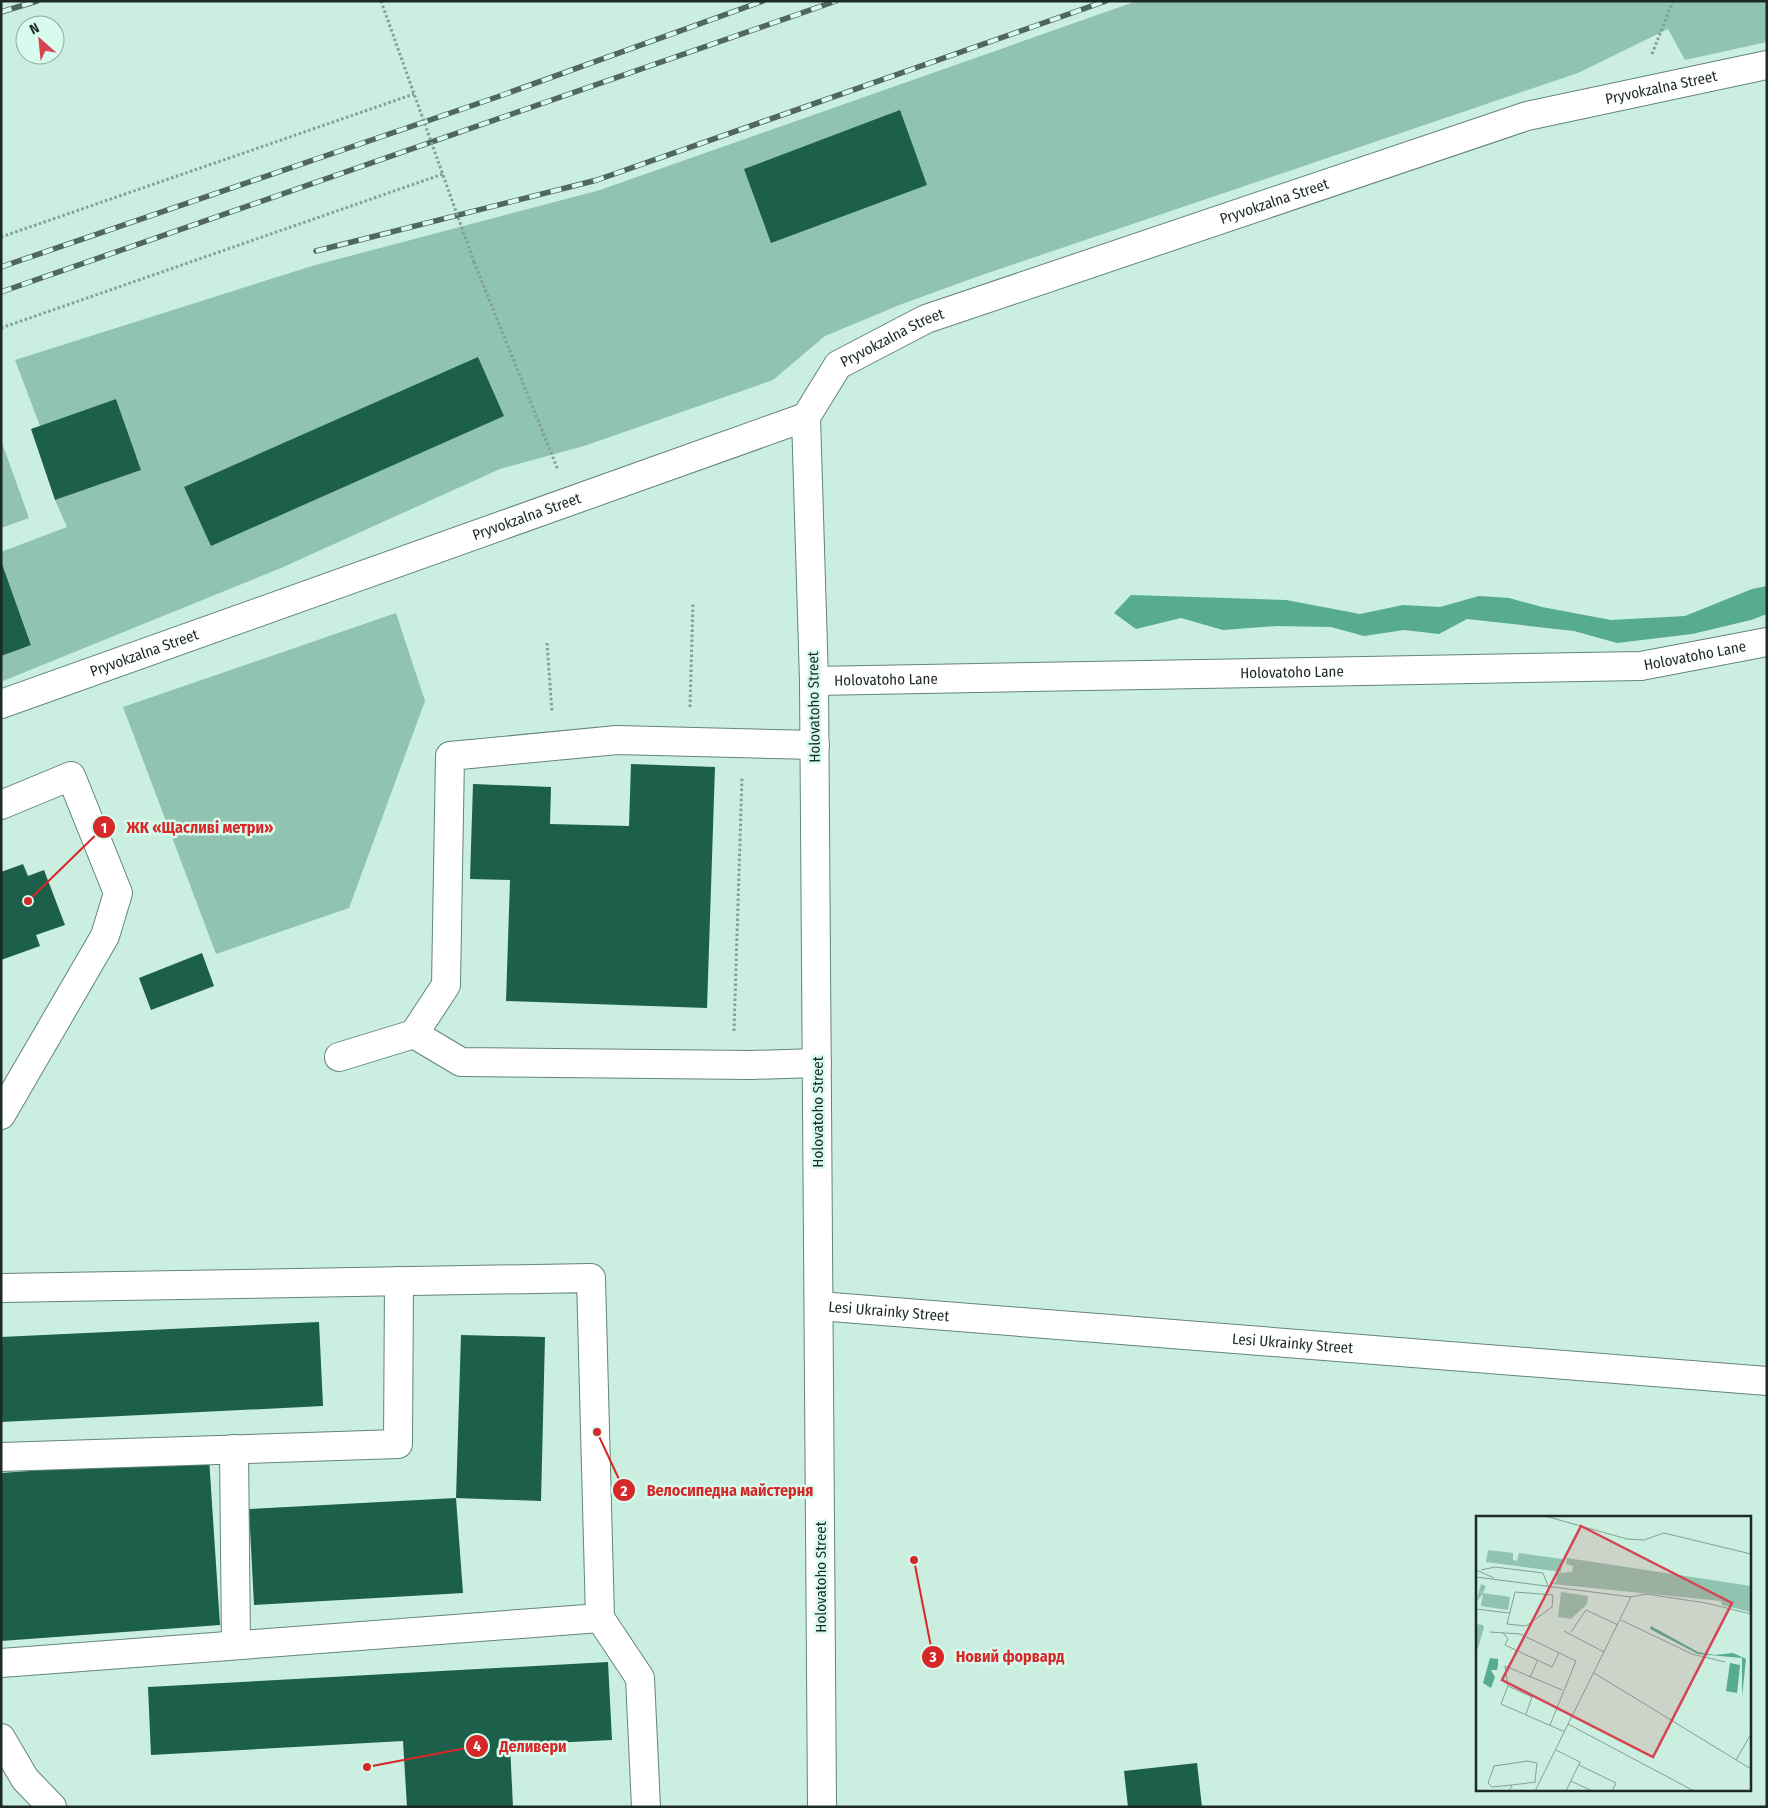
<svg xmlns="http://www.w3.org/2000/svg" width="1768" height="1808" font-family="'Fira Sans Condensed',sans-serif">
<rect width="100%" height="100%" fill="#caeee0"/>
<!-- green -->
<path fill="#90c4b0" d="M1137,1H1767V42L1685,60L1668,29L1578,73L979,276L902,304L825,336L773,380L584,446L500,469L281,568L3,681L1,675V656L31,644L1,561V552L67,527L55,500L141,470L116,399L40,426L15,360L312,266L600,190Z
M1,440L29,518L1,528Z
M396,613L425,701L349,908L216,954L123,707Z"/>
<!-- water -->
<path fill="#57ab8f" d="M1767,586V614L1751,620L1692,634L1617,643L1574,631L1467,619L1439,634L1404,630L1364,636L1331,627L1277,626L1223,630L1181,618L1136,629L1114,613L1131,595L1286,600L1360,614L1403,605L1440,607L1479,596L1509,598L1542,607L1611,620L1685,616L1752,589Z"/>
<!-- building -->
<path fill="#1c5f4b" d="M900,110L927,185L771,243L744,169Z
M478,357L504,416L211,546L184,487Z
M116,399L141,470L55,500L31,429Z
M1,561L31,645L1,656Z
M631,764L715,767L707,1008L506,1001L510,880L470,879L473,784L551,787L550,824L629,826Z
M23,864L28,876L44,870L65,925L36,935L40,946L1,960V872Z
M202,953L214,986L151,1010L139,978Z
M319,1322L323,1406L1,1422V1337Z
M461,1335L545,1337L541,1501L456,1498Z
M209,1458L220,1625L1,1641V1473Z
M456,1498L463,1593L254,1605L249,1509Z
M608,1662L612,1740L510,1745L513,1807H407L403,1741L151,1755L148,1687Z
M1197,1763L1202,1807H1128L1124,1771Z"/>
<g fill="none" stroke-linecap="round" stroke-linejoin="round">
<defs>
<g id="minor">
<path id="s1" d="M814,681L1641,666L1767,642"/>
<path id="s2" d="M1,704L806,417"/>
<path d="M1,805L71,776L118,893L105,936L1,1115"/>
<path d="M414,1034L446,985L450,756L617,740L815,745"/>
<path d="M339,1057L414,1034L461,1062L751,1065L817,1063"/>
<path d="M1,1288L591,1278L600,1618L640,1678L646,1807"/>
<path id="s3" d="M819,1306L1767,1381"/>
<path d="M234,1449L236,1645"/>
<path d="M1,1457L398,1444L399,1281"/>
<path d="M1,1663L600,1618"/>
<path d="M1,1738L25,1779L52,1807"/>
</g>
<g id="major">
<path id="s4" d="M822,1807L814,681L806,417L838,365L926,319L1527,116L1767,65"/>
</g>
</defs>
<!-- minor casing -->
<use href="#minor" stroke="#648578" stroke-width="30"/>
<!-- major casing -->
<use href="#major" stroke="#648578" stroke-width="30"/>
<!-- path -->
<path stroke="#84a095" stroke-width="3" stroke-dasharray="2.5 2.5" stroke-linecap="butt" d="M1652,54L1673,1
M1,237L414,94
M474,262L558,470
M1,328L443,174
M547,643L552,712
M690,707L693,602
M734,1031L742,777"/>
<!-- minor -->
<use href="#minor" stroke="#fff" stroke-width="28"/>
<!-- major -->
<use href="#major" stroke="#fff" stroke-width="28"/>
<defs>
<path id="rail" d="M1,12L37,1
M316,251L597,180L1106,1
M1,267L497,97L763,1
M1,292L836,1"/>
</defs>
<!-- rail casing -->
<use href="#rail" stroke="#51665e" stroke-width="5.5"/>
<!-- rail -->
<use href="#rail" stroke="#d7fced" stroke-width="4" stroke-dasharray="11" stroke-linecap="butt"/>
<!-- path-bridge -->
<path stroke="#84a095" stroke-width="3" stroke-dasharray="2.5 2.5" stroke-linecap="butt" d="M381,1L474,262"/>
</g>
<g text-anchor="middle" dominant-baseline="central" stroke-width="5" stroke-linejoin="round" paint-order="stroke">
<!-- street labels -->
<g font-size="15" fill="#1c2a25" stroke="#d7fced">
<text stroke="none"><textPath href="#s4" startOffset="2322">Pryvokzalna Street</textPath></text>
<text stroke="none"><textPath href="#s4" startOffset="1918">Pryvokzalna Street</textPath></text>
<text stroke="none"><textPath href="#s4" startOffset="1512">Pryvokzalna Street</textPath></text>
<text stroke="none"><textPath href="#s2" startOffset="558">Pryvokzalna Street</textPath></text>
<text stroke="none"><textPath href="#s2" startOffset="152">Pryvokzalna Street</textPath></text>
<text stroke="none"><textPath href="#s1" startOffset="882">Holovatoho Lane</textPath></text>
<text stroke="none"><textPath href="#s1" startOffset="478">Holovatoho Lane</textPath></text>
<text stroke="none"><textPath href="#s1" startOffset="72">Holovatoho Lane</textPath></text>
<text transform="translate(814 707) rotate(-91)">Holovatoho Street</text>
<text transform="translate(818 1112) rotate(-90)">Holovatoho Street</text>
<text stroke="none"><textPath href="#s3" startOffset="70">Lesi Ukrainky Street</textPath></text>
<text stroke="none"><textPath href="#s3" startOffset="475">Lesi Ukrainky Street</textPath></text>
<text transform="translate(821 1577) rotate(-90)">Holovatoho Street</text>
</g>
</g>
<!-- overview -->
<g transform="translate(1476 1516)">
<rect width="275" height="275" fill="#caeee0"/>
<path d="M12,34L37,37V44L41,45L43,37L86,43L85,56L10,46ZM91,42L275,70V96L246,89L245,85L76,68L80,66L81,57L96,56L97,50L90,48ZM5,68L10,70L7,77L34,81L32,94L5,90L7,78L0,86ZM85,76L112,80L111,88L95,103L82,101ZM0,108L7,109L8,112L0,138Z" fill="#90c4b0"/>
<path d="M175,110L222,136L239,139L257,137L270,143L266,181V142L222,138L174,113ZM14,142L22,143V149L21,154H15L19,161L15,172L7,167ZM254,147L264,149L261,177L250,175Z" fill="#57ab8f"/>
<path fill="none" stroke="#84a095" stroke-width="1" d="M69,0L151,23L168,24L188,17L275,38M0,54L18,62M5,54L19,51L67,57L72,70M0,61L155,81M39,76L77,79L76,91L50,110L31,108ZM0,93L33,97M145,104L216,138L249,146M88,115L128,136M14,116L44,118L100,145L74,209M95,116L110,94L142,109M27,117L32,123L29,129L76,151L83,137M118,157L275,253M54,161L62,144M32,170L56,181L50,198M86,174L29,150L32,170L25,188L89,216M92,208L218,275M80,234L104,246L90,275M260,244L275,218M103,249L140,267L136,275M95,265L116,275M36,269L16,271L12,267L18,250L52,245L61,247L59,265M33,275L36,269L60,266M59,275L155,81L170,78L230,87L275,98"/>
<path fill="#d44452" fill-opacity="0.15" stroke="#d44452" stroke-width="2.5" d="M105,10L256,87L177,241L26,164Z"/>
<rect width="275" height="275" fill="none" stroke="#1c2a25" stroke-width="2.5"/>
</g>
<!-- callouts -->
<path fill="none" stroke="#d62828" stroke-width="2" d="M28 901L104 827M597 1432L624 1490M914 1560L933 1657M367 1767L477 1746"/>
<g fill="#d62828" stroke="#d7fced" stroke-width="2">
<circle cx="28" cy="901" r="5"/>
<circle cx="597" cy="1432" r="5"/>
<circle cx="914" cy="1560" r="5"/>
<circle cx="367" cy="1767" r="5"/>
<circle cx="104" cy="827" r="12"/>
<circle cx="624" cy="1490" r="12"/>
<circle cx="933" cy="1657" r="12"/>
<circle cx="477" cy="1746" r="12"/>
</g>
<g font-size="15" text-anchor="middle" font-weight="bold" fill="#fff">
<text x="104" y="833">1</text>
<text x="624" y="1496">2</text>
<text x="933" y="1662">3</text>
<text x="477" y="1751">4</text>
</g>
<g font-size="16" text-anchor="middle" font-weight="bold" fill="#d62828" stroke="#d7fced" stroke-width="5" stroke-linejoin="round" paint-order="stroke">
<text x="200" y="833">ЖК «Щасливі метри»</text>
<text x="730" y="1496">Велосипедна майстерня</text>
<text x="1010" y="1662">Новий форвард</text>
<text x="533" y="1752">Деливери</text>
</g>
<!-- border -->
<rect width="1768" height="1808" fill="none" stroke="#1c2a25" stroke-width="5"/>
<!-- north arrow -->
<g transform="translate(40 40) rotate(333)"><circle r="24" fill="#d7fced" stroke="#8ca89d"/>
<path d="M0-4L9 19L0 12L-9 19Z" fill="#d44452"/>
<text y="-8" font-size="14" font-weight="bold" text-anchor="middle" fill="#1c2a25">N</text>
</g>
</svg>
